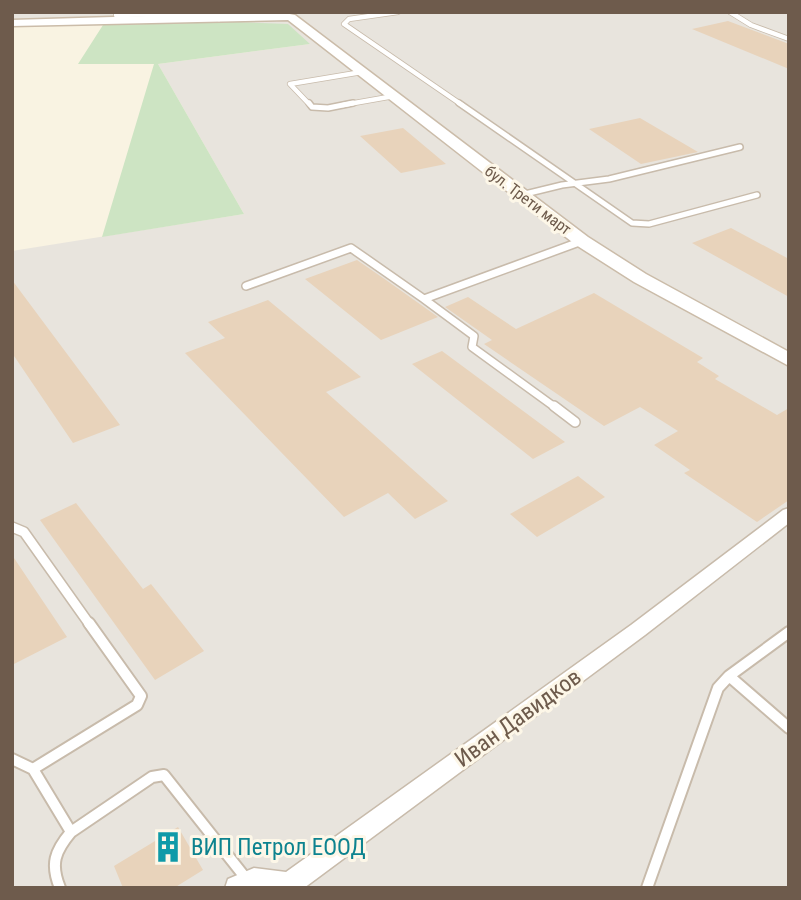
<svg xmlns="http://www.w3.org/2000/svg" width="801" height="900" font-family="'Roboto Condensed',sans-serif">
<rect width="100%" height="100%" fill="#f9f3e2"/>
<!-- industrial -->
<path fill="#e8e4dd" d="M12,12H789V888H12V251L244,214L158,64L310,44L235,22L12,27Z"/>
<!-- green -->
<path fill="#cde4c3" d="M235,22L288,24L310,44L158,64L244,214L102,237L154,64H78L103,25Z"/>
<!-- building -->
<path fill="#e8d3bb" d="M728,21L789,44V69L692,29Z
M640,118L698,152L641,164L589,129Z
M403,128L446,164L401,173L360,136Z
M731,228L789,259V297L692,243Z
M357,260L386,280L438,317L381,340L305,279Z
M12,280L120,425L73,443L12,353Z
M594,293L703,358L697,362L719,376L715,379L777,415L789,408V500L757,522L684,473L690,470L654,445L678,431L640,407L604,426L484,344L492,340L445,307L468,297L516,329Z
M268,300L361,377L326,392L448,501L415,519L388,493L344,517L185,353L225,338L208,322Z
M442,351L565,442L533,459L412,364Z
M578,476L605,497L537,537L510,514Z
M76,503L143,589L151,584L204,651L155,680L40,520Z
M12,555L67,637L12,665Z
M178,827L203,870L174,888H123L114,866Z"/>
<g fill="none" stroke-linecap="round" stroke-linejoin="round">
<defs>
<path id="lane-far4" d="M398,12L349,19L344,24L462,105
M730,12L751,25L789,39
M116,15L210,13L219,19
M310,105L290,84L362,72
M343,105L394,96"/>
<path id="lane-far3" d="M309,103L312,107L328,108L353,103
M459,103L632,223L649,224L757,195
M521,195L562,185L609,179L740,147"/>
<path id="lane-far2" d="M246,286L351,248L424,299L582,241
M424,299L474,336L472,347L556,408"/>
<path id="lane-far1" d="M554,406L575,422
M12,527L24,532L90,625"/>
<path id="lane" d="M789,632L729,676L789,728
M12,759L33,769L71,832L152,777L164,775L248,881
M33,769L137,705L141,696L89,623
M60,888C50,864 55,851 71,832
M647,888L718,688L729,676"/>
<path id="street" d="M789,508V523L645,635L304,888H225L228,879L254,868L286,872L631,625L783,510Z"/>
<path id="secondary" d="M279,12L295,15L588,237L646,274L789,352V366L634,282L576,245L288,20L12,26V20Z"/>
</defs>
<!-- lane-far4 casing -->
<use href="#lane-far4" stroke="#c8bbab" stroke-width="6"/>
<!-- lane-far3 casing -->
<use href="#lane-far3" stroke="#c8bbab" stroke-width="8"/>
<!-- lane-far2 casing -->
<use href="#lane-far2" stroke="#c8bbab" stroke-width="10"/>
<!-- lane-far1 casing -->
<use href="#lane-far1" stroke="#c8bbab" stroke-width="12"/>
<!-- lane casing -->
<use href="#lane" stroke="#c8bbab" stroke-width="14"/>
<!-- street casing -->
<use href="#street" stroke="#c8bbab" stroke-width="3"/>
<!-- secondary casing -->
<use href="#secondary" stroke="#cbbca9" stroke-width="3"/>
<!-- lane-far4 -->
<use href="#lane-far4" stroke="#fff" stroke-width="4.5"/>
<!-- lane-far3 -->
<use href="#lane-far3" stroke="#fff" stroke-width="5"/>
<!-- lane-far2 -->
<use href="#lane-far2" stroke="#fff" stroke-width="7"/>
<!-- lane-far1 -->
<use href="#lane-far1" stroke="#fff" stroke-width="9"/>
<!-- lane -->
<use href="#lane" stroke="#fff" stroke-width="10"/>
<!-- street -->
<use href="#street" fill="#fff" fill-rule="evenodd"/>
<!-- secondary -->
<use href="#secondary" fill="#fff" fill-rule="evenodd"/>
</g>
<!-- icons -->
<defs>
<symbol id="building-bare" viewBox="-9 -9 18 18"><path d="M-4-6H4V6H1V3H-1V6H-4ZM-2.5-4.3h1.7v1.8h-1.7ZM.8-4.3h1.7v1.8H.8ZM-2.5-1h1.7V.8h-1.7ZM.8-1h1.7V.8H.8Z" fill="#0f9aa8" stroke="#fdf7e8" stroke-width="2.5" paint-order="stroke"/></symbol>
</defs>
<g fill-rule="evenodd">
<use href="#building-bare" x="146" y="825" width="44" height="44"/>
</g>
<g text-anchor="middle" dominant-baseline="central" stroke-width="6" stroke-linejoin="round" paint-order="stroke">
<!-- far-street labels -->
<g font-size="16" fill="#6e5b4c" stroke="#fdf7e8">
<text transform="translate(528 200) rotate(37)">бул. Трети март</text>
</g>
<!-- near-street labels -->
<g font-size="23" fill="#6e5b4c" stroke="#fdf7e8">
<text transform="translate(518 718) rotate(-36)">Иван Давидков</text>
</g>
<!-- near-culture labels -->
<g font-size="23" fill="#0d838f" stroke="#fdf7e8" text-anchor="start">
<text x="191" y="847">ВИП Петрол ЕООД</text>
</g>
</g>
<!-- border -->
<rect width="801" height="900" fill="none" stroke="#6e5b4c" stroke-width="28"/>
</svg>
